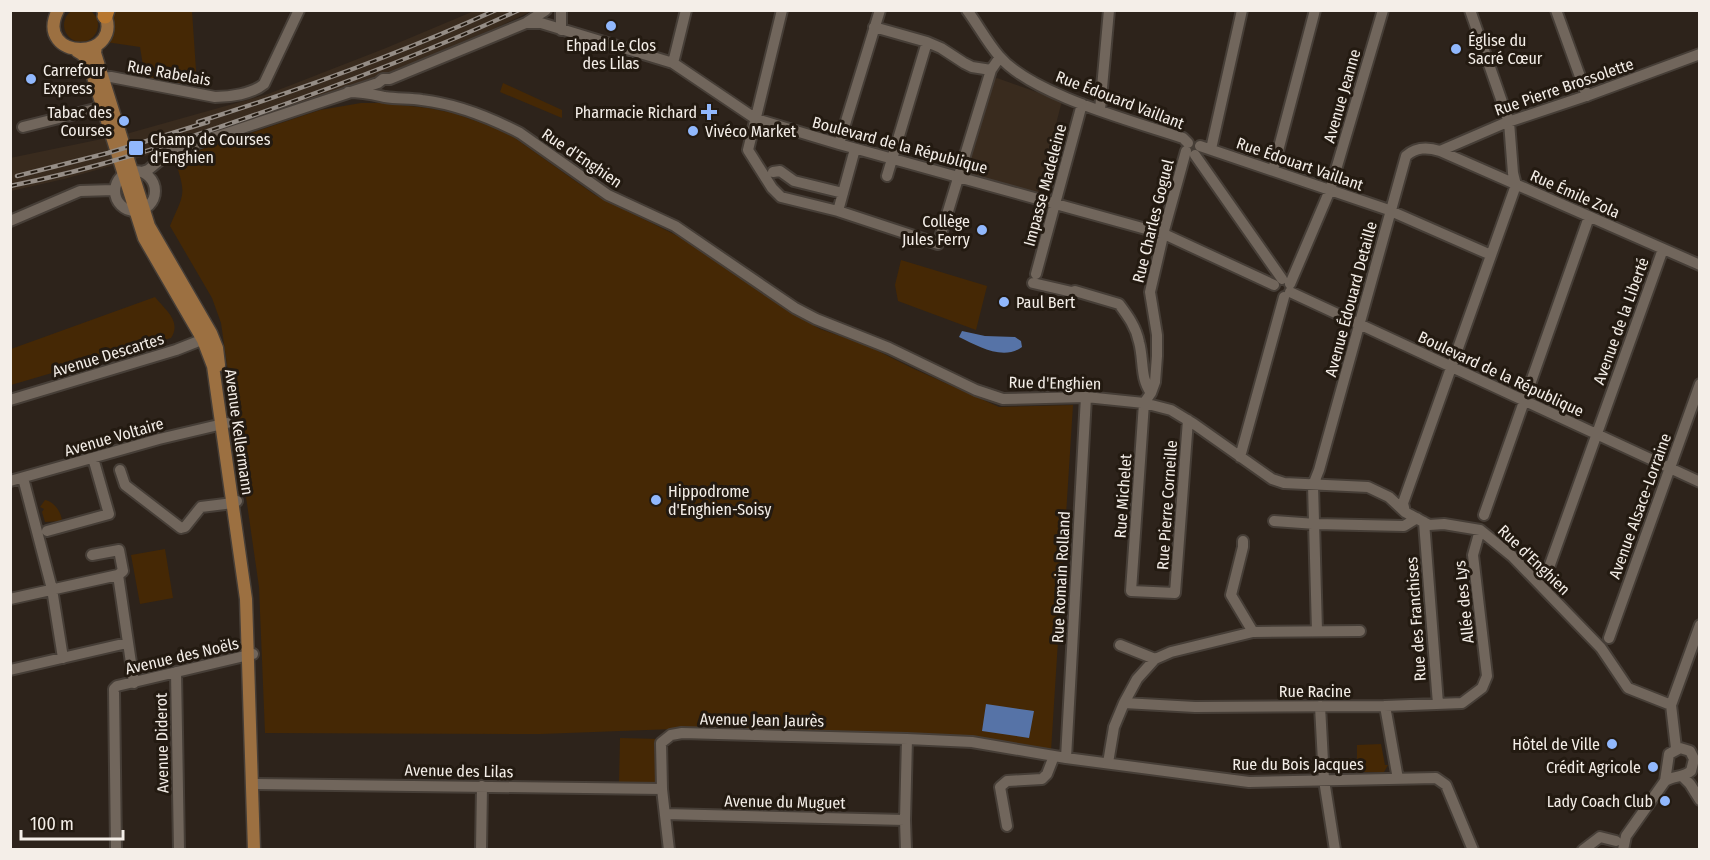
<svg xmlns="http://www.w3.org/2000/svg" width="1710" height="860" font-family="'Fira Sans Condensed',sans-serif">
<rect width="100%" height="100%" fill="#2d231b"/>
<!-- built -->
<path fill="#392b1e" d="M474,11H532L498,27L396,70L136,159L64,179L11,191L10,158L126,134L268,94L386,48Z
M997,78L1062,101L1038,193L968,175L966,170L992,81Z"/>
<!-- green -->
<path fill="#452805" d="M64 25a17 17 0 1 1 34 0a17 17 0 1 1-34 0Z
M114,11H192L197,85L145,78L140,47L106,42L111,34Z
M503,83L562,110V118L500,92Z
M361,103H381L428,108L453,113L493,127L515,138L595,195L690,242L797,316L820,329L866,345L912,368L999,407L1073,405L1051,751L990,739L957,736L673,729L541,734L265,733L259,587L221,323L212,298L170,226C185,192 186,195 175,160L176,158L320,110Z
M901,260L987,286L976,330L898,301L895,285Z
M155,297C165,310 182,321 171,338L11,385V349Z
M45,500C54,502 61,511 62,521L45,522L42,512L44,509L40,507Z
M165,549L173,598L140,604L131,555Z
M620,738L660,739L656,748L658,781L655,784H619Z
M1381,744L1385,765H1388L1384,772H1336L1335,758L1357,759V745Z"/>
<!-- water -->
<path fill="#5673a7" d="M962,331L985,336L1015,337L1021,341L1022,347C1003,361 978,346 959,337Z
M986,704L1034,711L1029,738L982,731Z"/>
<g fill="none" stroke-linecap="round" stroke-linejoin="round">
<defs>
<path id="minor" d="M561,10V30
M782,10L748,150L772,188L781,197L838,211L938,244L991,70L1000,57
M967,10C978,25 987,42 999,56C1032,95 1133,121 1183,138L1188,143
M1470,10L1509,122L1513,173L1516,185
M1556,10L1587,96
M526,23H541L673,63L756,119L839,144L1164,234L1274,285
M874,27L927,42L941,48L964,63L972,67L991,70
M673,63L686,10
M102,78L111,77L215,97C230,97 252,94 264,84L299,10
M348,92C363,92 371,94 385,97C397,99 410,98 422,100C456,104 489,117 520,133L608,195L675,226L795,308L816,319L889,348L976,390L1003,399L1086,397L1144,403L1171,410L1194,424L1272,479L1284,483L1368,487L1389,497L1405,512L1429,525L1444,524L1480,530L1512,556L1601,648L1628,688L1671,705
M1100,110L1109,10
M23,127L103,107
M839,144L880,10
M1200,146L1386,209L1491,255
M1211,149L1242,10
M1440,151L1505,123L1589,95L1700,54
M1195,155L1282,279
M1273,170L1315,10
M115 191a20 20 0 1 1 40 0a20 20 0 1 1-40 0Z
M142,172L148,170L170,152L378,83L383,79H390L526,23L546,10
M773,172L780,171L794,181L843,193
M887,176L927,42
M838,211L855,149
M10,221L80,191L114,190
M1036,274L1082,104
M1033,283L1072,292L1075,291L1119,304C1128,316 1136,327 1139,342C1144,360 1140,378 1151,393
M1290,284L1330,190L1383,10
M1290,292L1700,482
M10,400L176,350L209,337
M1144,403L1131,591L1175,593L1188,420
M1144,403L1151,393L1155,382L1157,356V335L1150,292L1165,227L1186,151
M1240,457L1284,297
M120,470L125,485L181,528L185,527L201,507L233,503L237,501
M23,478L52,589L63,658
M10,481L159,439L227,423
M1405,512L1403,503L1516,185
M1484,515L1589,217
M1274,521L1316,524L1404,526L1417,518
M1424,522L1438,704
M47,531L109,514L93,458
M1243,541V547L1231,595L1253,632
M92,555L119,550L123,571L118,575L134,683
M1547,573L1663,249
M10,599L118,575
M1317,631L1313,485L1319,470L1406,156C1416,147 1427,147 1440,151L1700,265
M1609,638L1700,384
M1120,645L1155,659
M10,670L127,643
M176,672L179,850
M1124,703L1195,707L1385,706L1462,703L1482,688L1487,676L1473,555L1480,530
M1320,706L1324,780L1335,850
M1385,706L1398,779
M1676,748L1671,705L1700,625
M1066,758L1086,397
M1108,763L1114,727L1124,703L1137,679L1155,659L1171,652L1253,632L1360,631
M1682,776L1690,784L1700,800
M256,784L662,789
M665,814L905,820
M1007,826L1000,787L1007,781L1042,779L1047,774L1054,756
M116,850L114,689L117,686L253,654
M481,850L482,786
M669,850L662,789L661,743L671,735L682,733L907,739L972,742L1066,758L1249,782L1436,778L1446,785L1473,850
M906,850L905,820L907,739
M1583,850L1600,837L1616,841
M1623,850L1626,836L1665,781L1669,754L1680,748L1690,751L1694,759L1691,771C1683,778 1674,775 1665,781"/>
<path id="major" d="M58,10C32,62 129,62 103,10
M96,46L95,53L149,226L211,333L217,348L219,365
M77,51L82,54L88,61L144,238L203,340L213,366L246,599L254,850"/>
<path id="highway" d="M105,16L107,10"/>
</defs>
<!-- minor casing -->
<use href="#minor" stroke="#463e37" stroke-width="14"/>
<!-- major casing -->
<use href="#major" stroke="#463e37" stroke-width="15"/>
<!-- highway casing -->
<use href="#highway" stroke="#463e37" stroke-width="18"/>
<!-- minor -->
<use href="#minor" stroke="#71665c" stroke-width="10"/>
<!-- major -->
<use href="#major" stroke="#9c7041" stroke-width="12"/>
<!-- highway -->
<use href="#highway" stroke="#b8772f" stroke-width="15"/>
<defs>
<path id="rail" d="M198,122C300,90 399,54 496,10
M17,176L108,153L208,122
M10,186C96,169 178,142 260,113C348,82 434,49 519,10"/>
</defs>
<!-- rail casing -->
<use href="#rail" stroke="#958d86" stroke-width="4.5"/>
<!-- rail -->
<use href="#rail" stroke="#231a11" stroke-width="2" stroke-dasharray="7" stroke-linecap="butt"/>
</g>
<!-- markers -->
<g fill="#91b8fd" stroke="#231a11" stroke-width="2">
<circle cx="611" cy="26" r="6"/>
<circle cx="1456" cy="49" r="6"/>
<circle cx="31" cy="79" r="6"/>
<path d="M706 103h6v6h6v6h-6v6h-6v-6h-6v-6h6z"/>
<circle cx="124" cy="121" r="6"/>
<circle cx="693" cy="131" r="6"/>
<rect x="128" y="140" width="16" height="16" rx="3"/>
<circle cx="982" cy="230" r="6"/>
<circle cx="1004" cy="302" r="6"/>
<circle cx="656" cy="500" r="6"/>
<circle cx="1612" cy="744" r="6"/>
<circle cx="1653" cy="767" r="6"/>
<circle cx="1665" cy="801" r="6"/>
</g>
<g text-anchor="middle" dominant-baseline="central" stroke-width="6" stroke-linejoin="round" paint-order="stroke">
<!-- poi labels -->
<g font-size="16" fill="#f4eee8" stroke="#231a11" text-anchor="start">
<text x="1468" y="40">Église du<tspan x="1468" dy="18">Sacré Cœur</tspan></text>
<text x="611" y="45" text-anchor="middle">Ehpad Le Clos<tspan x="611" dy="18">des Lilas</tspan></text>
<text x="43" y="70">Carrefour<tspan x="43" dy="18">Express</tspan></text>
<text x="112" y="112" text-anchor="end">Tabac des<tspan x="112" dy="18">Courses</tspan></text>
<text x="697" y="112" text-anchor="end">Pharmacie Richard</text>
<text x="705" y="131">Vivéco Market</text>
<text x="150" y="139">Champ de Courses<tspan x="150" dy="18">d'Enghien</tspan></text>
<text x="970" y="221" text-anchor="end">Collège<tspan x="970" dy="18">Jules Ferry</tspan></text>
<text x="1016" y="302">Paul Bert</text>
<text x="668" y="491">Hippodrome<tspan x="668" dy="18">d'Enghien-Soisy</tspan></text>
<text x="1600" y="744" text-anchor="end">Hôtel de Ville</text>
<text x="1641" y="767" text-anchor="end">Crédit Agricole</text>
<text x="1653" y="801" text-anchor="end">Lady Coach Club</text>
</g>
<!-- street labels -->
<g font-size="16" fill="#f4eee8" stroke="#231a11">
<text transform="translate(169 73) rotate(10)">Rue Rabelais</text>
<text transform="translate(1564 87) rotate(-19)">Rue Pierre Brossolette</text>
<text transform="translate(1342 96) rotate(-74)">Avenue Jeanne</text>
<text transform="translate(1120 100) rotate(21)">Rue Édouard Vaillant</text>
<text transform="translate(900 145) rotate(15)">Boulevard de la République</text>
<text transform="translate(582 158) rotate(34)">Rue d'Enghien</text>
<text transform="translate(1300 164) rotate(19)">Rue Édouart Vaillant</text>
<text transform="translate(1045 185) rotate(-75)">Impasse Madeleine</text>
<text transform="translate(1575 194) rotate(24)">Rue Émile Zola</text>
<text transform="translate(1153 221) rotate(-76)">Rue Charles Goguel</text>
<text transform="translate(1351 299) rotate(-75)">Avenue Édouard Detaille</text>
<text transform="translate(1621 321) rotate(-70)">Avenue de la Liberté</text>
<text transform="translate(108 355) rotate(-17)">Avenue Descartes</text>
<text transform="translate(1501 374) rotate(25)">Boulevard de la République</text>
<text transform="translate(1055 383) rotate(1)">Rue d'Enghien</text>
<text transform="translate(239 432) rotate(82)">Avenue Kellermann</text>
<text transform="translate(114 437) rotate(-16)">Avenue Voltaire</text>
<text transform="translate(1123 496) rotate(-86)">Rue Michelet</text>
<text transform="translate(1167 505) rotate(-86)">Rue Pierre Corneille</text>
<text transform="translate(1640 506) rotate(-70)">Avenue Alsace-Lorraine</text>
<text transform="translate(1534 560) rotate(44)">Rue d'Enghien</text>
<text transform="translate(1061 577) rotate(-87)">Rue Romain Rolland</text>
<text transform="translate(1464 602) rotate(-96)">Allée des Lys</text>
<text transform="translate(1416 619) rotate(-94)">Rue des Franchises</text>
<text transform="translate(182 656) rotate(-13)">Avenue des Noëls</text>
<text x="1315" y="691">Rue Racine</text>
<text transform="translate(762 720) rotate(1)">Avenue Jean Jaurès</text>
<text transform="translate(162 743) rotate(-91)">Avenue Diderot</text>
<text x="1298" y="764">Rue du Bois Jacques</text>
<text transform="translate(459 771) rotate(1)">Avenue des Lilas</text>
<text transform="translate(785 802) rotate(1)">Avenue du Muguet</text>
</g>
</g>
<!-- border -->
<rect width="1710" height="860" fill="none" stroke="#f4eee8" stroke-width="24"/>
<!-- scale -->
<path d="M21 830v9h102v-9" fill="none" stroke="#f4eee8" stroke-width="3"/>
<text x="30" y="830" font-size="18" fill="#f4eee8" stroke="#231a11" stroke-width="4.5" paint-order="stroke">100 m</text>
</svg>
